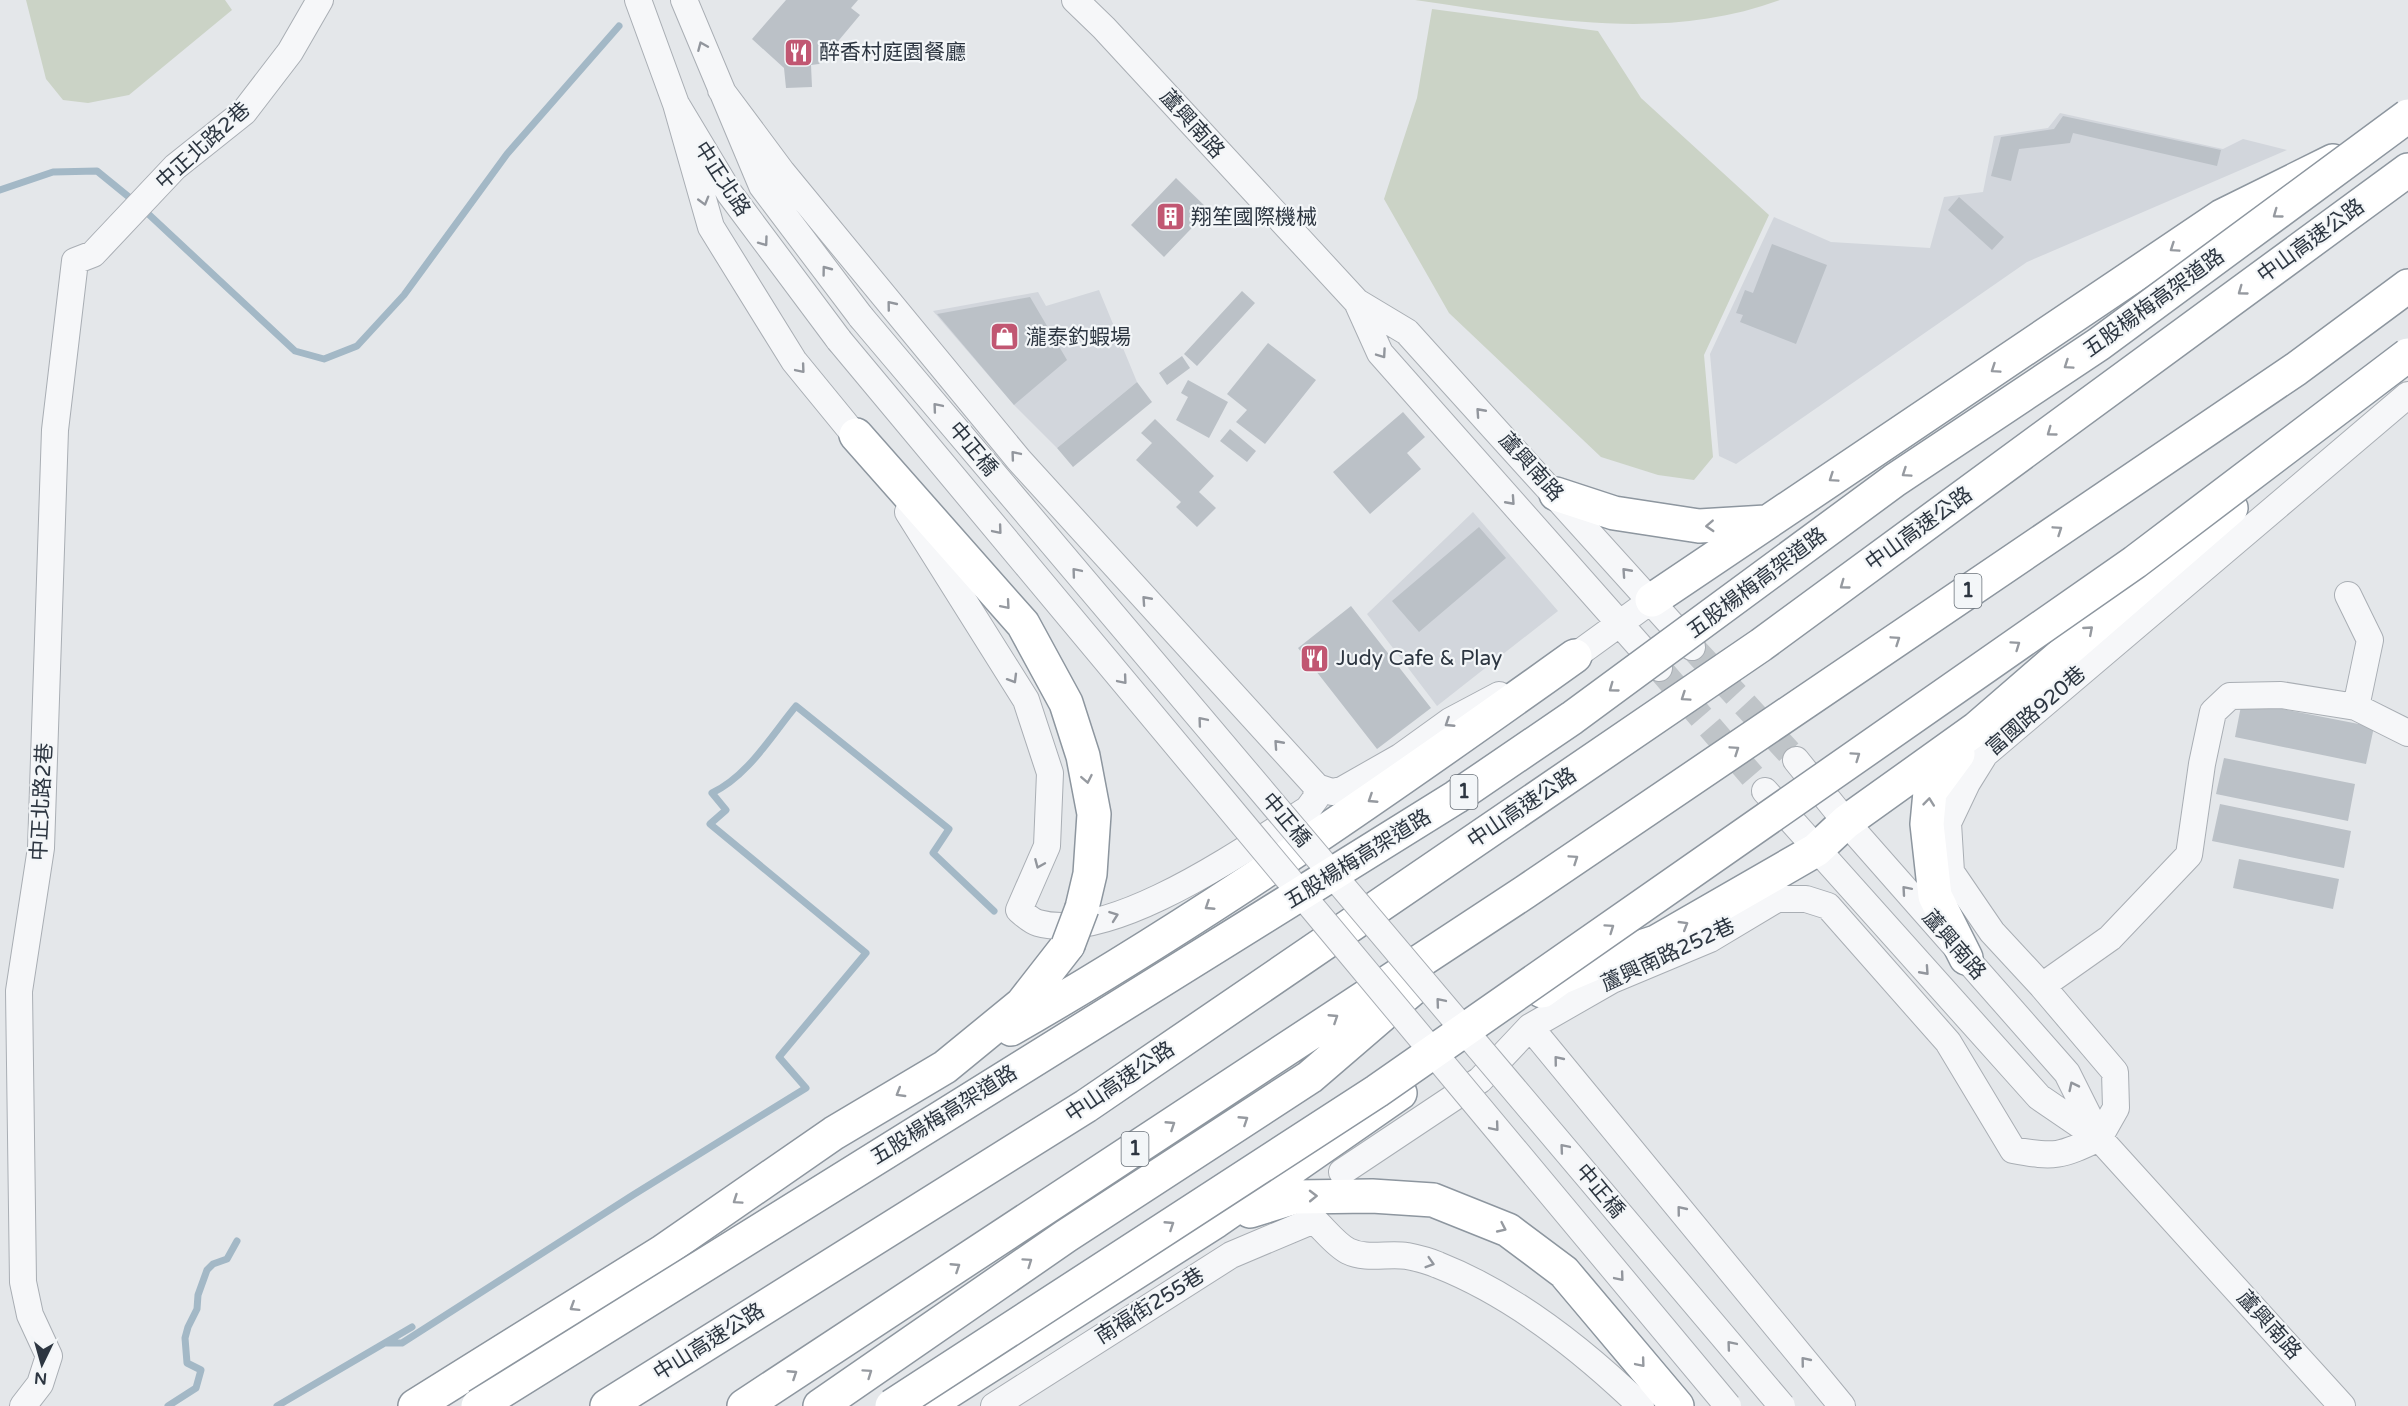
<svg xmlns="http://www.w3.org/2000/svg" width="2408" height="1406" font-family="'Varela Round','Noto Sans TC',sans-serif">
<rect width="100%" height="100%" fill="#e4e7ea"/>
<!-- built -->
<path fill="#d2d6dc" d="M2060,113L2223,149L2243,139L2287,150L2027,262L1736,464L1719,456L1710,354L1774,217L1831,242L1930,248L1944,197L1983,192L1994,136L2048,128Z
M1099,290L1137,382L1057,448L1014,405L933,311L1038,292L1046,306Z
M1473,512L1558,611L1437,706L1367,614Z"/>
<!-- green -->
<path fill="#cbd3c6" d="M26,0H225L232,10L129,95L88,103L63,100L46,79Z
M1415,0H1780C1661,44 1536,17 1415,0Z
M1432,9L1598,31L1641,98L1769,215L1704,355L1713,457L1694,480L1658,475L1601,457L1449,313L1384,199L1417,98Z"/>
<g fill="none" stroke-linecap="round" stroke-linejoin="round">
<!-- stream -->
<path stroke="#a3b8c6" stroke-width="7" d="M0,190L53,172L97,171L135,202
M143,209L295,351L324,359L357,346L404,295L507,154L619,26
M387,1343H402L633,1195L806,1088L779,1057L866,953L710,824L726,810L712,793C748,776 771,736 796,706L949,829L933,853L994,911
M168,1406L196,1388L201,1370L187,1363L185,1338L188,1327L197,1309L198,1295L207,1270L213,1264L227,1259L237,1241
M277,1406L412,1327"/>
</g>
<!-- building -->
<path fill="#bbc1c7" d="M786,0H858L851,8L860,15L819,64L811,65L812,87L786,88L784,68L752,39Z
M2063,116L2221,150L2217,166L2073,133L2070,143L2019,149L2011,181L1991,176L2001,137L2054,129Z
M1176,178L1209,210L1164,257L1131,225Z
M1959,197L2004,237L1992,250L1948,210Z
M1772,244L1827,265L1796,344L1740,322L1743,315L1736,313L1745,290L1753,293Z
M1242,291L1255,303L1197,366L1184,354Z
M1030,297L1067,360L1014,405L937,314Z
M1268,343L1316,380L1265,444L1236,422L1247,410L1227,394Z
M1182,356L1190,368L1167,385L1159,373Z
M1188,380L1228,402L1209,438L1176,420L1188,397L1181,393Z
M1137,382L1152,402L1073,467L1057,448Z
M1403,412L1425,437L1407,453L1421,469L1370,514L1333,472Z
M1155,419L1214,476L1199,492L1216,508L1197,527L1176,507L1181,502L1136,460L1152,443L1141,433Z
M1230,429L1256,451L1247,462L1220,441Z
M1479,527L1506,558L1419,632L1392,601Z
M1351,606L1431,708L1377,749L1298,648Z
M2242,701L2374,727L2366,764L2235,737Z
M2224,758L2355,784L2348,821L2216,794Z
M2220,804L2351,831L2344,868L2212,841Z
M2239,859L2339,879L2333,909L2233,888Z"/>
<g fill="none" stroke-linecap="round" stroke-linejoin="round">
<!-- minor-tunnel -->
<path stroke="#bfc4c8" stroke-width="26" stroke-dasharray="26 13" stroke-linecap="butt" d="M1692,647L1796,760
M1659,668L1765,791"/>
<defs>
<path id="minor" d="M638,0L676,104L730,194L839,340
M684,0L762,186L861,317
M1075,0L1104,28L1357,302L1407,332L1692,647
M721,90L782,172L1019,460L1317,787L1332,792L1342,790L1400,757L1450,721L1499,695
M676,104L711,227L794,361L866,449
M1357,302L1380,353L1659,668
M908,512L1026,700L1050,773L1047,846L1019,910C1025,915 1031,921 1038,923C1112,944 1246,848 1308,809L1316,798L1317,787
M2348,595L2370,640L2356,707
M1559,665L1575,656L1652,600
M1796,760L1846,822L2067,1073L2098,1135
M1765,791L2039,1097L2099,1138L2342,1406
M2042,986L2110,938L2189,855L2202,764L2213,712L2230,696L2281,695L2356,707L2408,733
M1530,1027L1842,1406
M2099,1138L2116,1108L2115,1072L2042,986L1992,932L1951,872L1948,823L1967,783L1985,754L2408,395
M1342,1172L1480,1080L1530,1027L1612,980L1710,939L1777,899H1806L1828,906L1948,1042L2013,1150C2055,1158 2061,1156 2099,1138
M23,1406L40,1384L49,1356L30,1315L23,1282L19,991L41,848L55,430L75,261L93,254L175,167L244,112L290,52L320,0
M994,1406L1231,1255L1314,1220C1324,1229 1336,1245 1348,1251C1366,1260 1388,1253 1407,1256C1417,1258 1429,1261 1438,1265C1514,1295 1584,1351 1641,1406"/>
<path id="highway" d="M856,435L1023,624L1066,703L1083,756L1094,814L1090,874L1082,908
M1556,494L1614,513L1699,526L1766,522
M1652,600L2222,216L2333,161
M1958,754L1930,792L1927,824L1935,896L1966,958
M1542,991L1560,978L1607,958L1656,942L1816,850L1846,822L1976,729L2231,508
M1011,1029C1206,917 1392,787 1575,656
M1250,1211L1295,1197L1372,1196L1433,1200L1508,1230L1564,1272L1677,1406
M415,1406L662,1252L834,1133L945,1067L1022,1004L1068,945
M607,1406L1086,1106L1761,645L2408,170
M744,1406L1525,892L2296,369L2408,286
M820,1406L1066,1236L1310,1077L1417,985
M926,1406L1216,1221L1400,1093"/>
</defs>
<!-- minor casing -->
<use href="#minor" stroke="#a9aeb4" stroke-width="28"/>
<!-- highway casing -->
<use href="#highway" stroke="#8d969f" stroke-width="36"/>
<!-- minor -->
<use href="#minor" stroke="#f6f7f9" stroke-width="26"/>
<!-- highway -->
<use href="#highway" stroke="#fff" stroke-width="33"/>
<defs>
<path id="minor-bridge" d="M861,317L1782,1406
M839,340L1728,1406"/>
<path id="highway-bridge" d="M1068,945L1082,908
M478,1406L1456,797L1572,718L1895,480L2099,344L2408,116
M892,1406L1377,1091L2135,562L2408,355"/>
</defs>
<!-- minor-bridge casing -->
<use href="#minor-bridge" stroke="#a9aeb4" stroke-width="28" stroke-linecap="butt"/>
<!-- highway-bridge casing -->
<use href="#highway-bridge" stroke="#8d969f" stroke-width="36" stroke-linecap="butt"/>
<!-- minor-bridge -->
<use href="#minor-bridge" stroke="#f6f7f9" stroke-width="26"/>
<!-- highway-bridge -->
<use href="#highway-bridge" stroke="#fff" stroke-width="33"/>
</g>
<!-- one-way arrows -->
<defs><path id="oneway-chevron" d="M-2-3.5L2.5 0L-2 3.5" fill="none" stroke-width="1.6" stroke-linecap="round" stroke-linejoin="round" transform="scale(1.5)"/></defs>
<g stroke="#92969d">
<use href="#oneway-chevron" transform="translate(702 46) rotate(-113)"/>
<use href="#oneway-chevron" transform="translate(704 201) rotate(74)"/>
<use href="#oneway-chevron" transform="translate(764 242) rotate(54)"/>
<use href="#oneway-chevron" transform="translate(826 270) rotate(-127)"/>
<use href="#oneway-chevron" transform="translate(891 305) rotate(-129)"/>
<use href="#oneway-chevron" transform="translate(1382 354) rotate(55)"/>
<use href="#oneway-chevron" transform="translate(801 369) rotate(50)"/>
<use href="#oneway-chevron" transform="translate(937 407) rotate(-130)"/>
<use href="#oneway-chevron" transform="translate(1480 412) rotate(-132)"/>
<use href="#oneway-chevron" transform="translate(1015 455) rotate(-130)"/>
<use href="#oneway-chevron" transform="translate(1511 501) rotate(48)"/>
<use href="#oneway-chevron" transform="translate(998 530) rotate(50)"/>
<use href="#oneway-chevron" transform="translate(1076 572) rotate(-130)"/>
<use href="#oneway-chevron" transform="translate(1626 572) rotate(-132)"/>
<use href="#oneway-chevron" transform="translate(1146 600) rotate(-132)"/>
<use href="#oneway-chevron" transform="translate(1013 679) rotate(59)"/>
<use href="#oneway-chevron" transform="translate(1123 680) rotate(50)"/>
<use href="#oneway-chevron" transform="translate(1202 721) rotate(-130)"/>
<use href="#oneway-chevron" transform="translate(1449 723) rotate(147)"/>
<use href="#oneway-chevron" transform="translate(1278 744) rotate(-132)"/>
<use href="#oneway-chevron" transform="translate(1039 864) rotate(113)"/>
<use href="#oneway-chevron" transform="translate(1906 890) rotate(-131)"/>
<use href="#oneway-chevron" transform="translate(1114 916) rotate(-20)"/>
<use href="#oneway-chevron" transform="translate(1925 971) rotate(48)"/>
<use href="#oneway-chevron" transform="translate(1440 1002) rotate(-130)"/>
<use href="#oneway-chevron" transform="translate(1558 1060) rotate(-129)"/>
<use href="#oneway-chevron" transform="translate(2073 1086) rotate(-116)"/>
<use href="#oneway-chevron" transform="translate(1495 1127) rotate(50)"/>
<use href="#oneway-chevron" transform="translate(1564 1148) rotate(-130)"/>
<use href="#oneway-chevron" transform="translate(1681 1210) rotate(-129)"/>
<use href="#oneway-chevron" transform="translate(1430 1263) rotate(17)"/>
<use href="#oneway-chevron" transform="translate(1620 1277) rotate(50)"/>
<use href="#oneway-chevron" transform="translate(1731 1345) rotate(-130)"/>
<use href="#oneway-chevron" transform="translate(1805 1361) rotate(-129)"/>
</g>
<g stroke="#969aa0">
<use href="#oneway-chevron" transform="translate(2277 214) rotate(144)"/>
<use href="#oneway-chevron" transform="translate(2174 248) rotate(146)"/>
<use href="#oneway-chevron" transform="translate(2242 291) rotate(144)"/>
<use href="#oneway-chevron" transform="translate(2068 365) rotate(146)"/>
<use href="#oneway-chevron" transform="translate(1995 369) rotate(146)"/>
<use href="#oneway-chevron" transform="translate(2051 432) rotate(144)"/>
<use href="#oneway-chevron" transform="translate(1906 473) rotate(146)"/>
<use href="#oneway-chevron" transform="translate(1833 478) rotate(146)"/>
<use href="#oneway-chevron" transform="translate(1710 526) rotate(177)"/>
<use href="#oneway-chevron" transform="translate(2058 530) rotate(-34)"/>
<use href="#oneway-chevron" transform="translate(1844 585) rotate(144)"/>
<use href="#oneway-chevron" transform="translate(1006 605) rotate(49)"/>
<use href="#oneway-chevron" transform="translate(2089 630) rotate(-41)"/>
<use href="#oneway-chevron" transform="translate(1896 640) rotate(-34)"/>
<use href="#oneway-chevron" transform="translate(2016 645) rotate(-35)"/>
<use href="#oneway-chevron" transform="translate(1613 688) rotate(144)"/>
<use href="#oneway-chevron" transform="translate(1685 697) rotate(146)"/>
<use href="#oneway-chevron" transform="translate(1735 750) rotate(-34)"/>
<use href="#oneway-chevron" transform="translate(1856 756) rotate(-35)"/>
<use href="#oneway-chevron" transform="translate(1087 779) rotate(79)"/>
<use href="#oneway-chevron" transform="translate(1372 799) rotate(147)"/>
<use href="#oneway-chevron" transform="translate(1929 802) rotate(-84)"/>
<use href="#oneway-chevron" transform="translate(1574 859) rotate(-34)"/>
<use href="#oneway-chevron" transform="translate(1209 906) rotate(147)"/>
<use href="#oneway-chevron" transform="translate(1684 925) rotate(-31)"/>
<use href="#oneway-chevron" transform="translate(1610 928) rotate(-35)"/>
<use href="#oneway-chevron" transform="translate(1334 1018) rotate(-33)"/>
<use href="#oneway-chevron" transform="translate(900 1093) rotate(149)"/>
<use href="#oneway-chevron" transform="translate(1244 1120) rotate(-33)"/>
<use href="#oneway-chevron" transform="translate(1171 1125) rotate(-33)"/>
<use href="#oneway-chevron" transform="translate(1313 1196) rotate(-1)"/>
<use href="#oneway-chevron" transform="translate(737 1200) rotate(146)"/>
<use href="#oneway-chevron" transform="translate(1170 1225) rotate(-33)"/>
<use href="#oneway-chevron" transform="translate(1502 1228) rotate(25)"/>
<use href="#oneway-chevron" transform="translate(1028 1262) rotate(-35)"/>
<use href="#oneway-chevron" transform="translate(956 1267) rotate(-33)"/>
<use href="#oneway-chevron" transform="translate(574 1307) rotate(148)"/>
<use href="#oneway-chevron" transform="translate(1641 1363) rotate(50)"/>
<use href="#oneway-chevron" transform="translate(868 1373) rotate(-35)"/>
<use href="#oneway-chevron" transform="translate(793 1374) rotate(-33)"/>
</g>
<!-- icons -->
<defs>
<symbol id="restaurant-square" viewBox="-11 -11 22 22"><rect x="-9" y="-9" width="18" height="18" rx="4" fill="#c15772" stroke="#f3f6f8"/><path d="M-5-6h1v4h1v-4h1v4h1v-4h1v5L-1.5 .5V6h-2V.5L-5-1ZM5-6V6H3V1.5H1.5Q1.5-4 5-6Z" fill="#fff"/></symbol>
<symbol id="building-square" viewBox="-11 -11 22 22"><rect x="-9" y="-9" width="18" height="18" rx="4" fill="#c15772" stroke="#f3f6f8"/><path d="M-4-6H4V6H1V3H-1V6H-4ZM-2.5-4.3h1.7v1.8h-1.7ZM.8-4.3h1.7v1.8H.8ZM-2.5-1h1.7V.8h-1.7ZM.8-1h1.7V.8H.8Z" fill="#fff"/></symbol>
<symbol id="shop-square" viewBox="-11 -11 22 22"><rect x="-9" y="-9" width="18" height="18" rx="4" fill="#c15772" stroke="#f3f6f8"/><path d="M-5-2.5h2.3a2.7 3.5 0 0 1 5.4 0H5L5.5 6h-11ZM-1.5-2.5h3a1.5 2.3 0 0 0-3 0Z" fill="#fff"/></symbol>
</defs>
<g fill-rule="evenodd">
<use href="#restaurant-square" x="782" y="36" width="33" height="33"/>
<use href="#building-square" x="1154" y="200" width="33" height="33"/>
<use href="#shop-square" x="988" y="320" width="33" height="33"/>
<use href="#restaurant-square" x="1298" y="642" width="33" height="33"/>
</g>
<g text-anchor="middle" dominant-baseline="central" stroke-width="4.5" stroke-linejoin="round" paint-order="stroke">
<!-- shield labels -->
<g fill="#f3f6f8" stroke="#687078" stroke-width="1.5">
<rect x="1954.5" y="574" width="27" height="34" rx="4.5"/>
<rect x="1450.5" y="775" width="27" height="34" rx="4.5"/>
<rect x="1121.5" y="1132" width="27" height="34" rx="4.5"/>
</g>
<g font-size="20" font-weight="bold" fill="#2d3641">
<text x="1968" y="591">1</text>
<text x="1464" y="792">1</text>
<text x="1135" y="1149">1</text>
</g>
<!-- poi labels -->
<g font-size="21" fill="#2d3641" stroke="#f3f6f8" text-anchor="start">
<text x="819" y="52">醉香村庭園餐廳</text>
<text x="1191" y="217">翔笙國際機械</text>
<text x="1026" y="337">瀧泰釣蝦場</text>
<text x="1336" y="658">Judy Cafe &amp; Play</text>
</g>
<!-- street labels -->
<g font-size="21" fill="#2d3641" stroke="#f3f6f8">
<text transform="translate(1192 124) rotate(48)">蘆興南路</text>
<text transform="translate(203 146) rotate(-42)">中正北路2巷</text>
<text transform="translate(722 179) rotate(57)">中正北路</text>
<text transform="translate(2311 241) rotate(-36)">中山高速公路</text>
<text transform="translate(2154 303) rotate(-36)">五股楊梅高架道路</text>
<text transform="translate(973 449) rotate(50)">中正橋</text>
<text transform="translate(1531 467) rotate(48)">蘆興南路</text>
<text transform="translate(1919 529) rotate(-36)">中山高速公路</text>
<text transform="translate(1757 583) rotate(-37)">五股楊梅高架道路</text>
<text transform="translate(2036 711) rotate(-41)">富國路920巷</text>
<text transform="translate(42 802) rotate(-87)">中正北路2巷</text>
<text transform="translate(1522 808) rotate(-34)">中山高速公路</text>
<text transform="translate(1286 820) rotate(50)">中正橋</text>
<text transform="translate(1358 859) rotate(-32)">五股楊梅高架道路</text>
<text transform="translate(1954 945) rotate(49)">蘆興南路</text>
<text transform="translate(1668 955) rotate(-25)">蘆興南路252巷</text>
<text transform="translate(1120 1082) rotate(-34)">中山高速公路</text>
<text transform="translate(944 1115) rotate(-32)">五股楊梅高架道路</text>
<text transform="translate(1600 1191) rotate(50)">中正橋</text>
<text transform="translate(1150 1306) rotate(-32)">南福街255巷</text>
<text transform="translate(2269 1325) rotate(48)">蘆興南路</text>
<text transform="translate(709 1342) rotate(-32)">中山高速公路</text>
</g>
</g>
<!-- north arrow -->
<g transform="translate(42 1364) rotate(185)" stroke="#f3f6f8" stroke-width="4.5" paint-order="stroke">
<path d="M0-4.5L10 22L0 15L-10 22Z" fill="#2d3641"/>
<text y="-9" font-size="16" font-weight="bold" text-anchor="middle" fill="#2d3641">N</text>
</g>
</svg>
